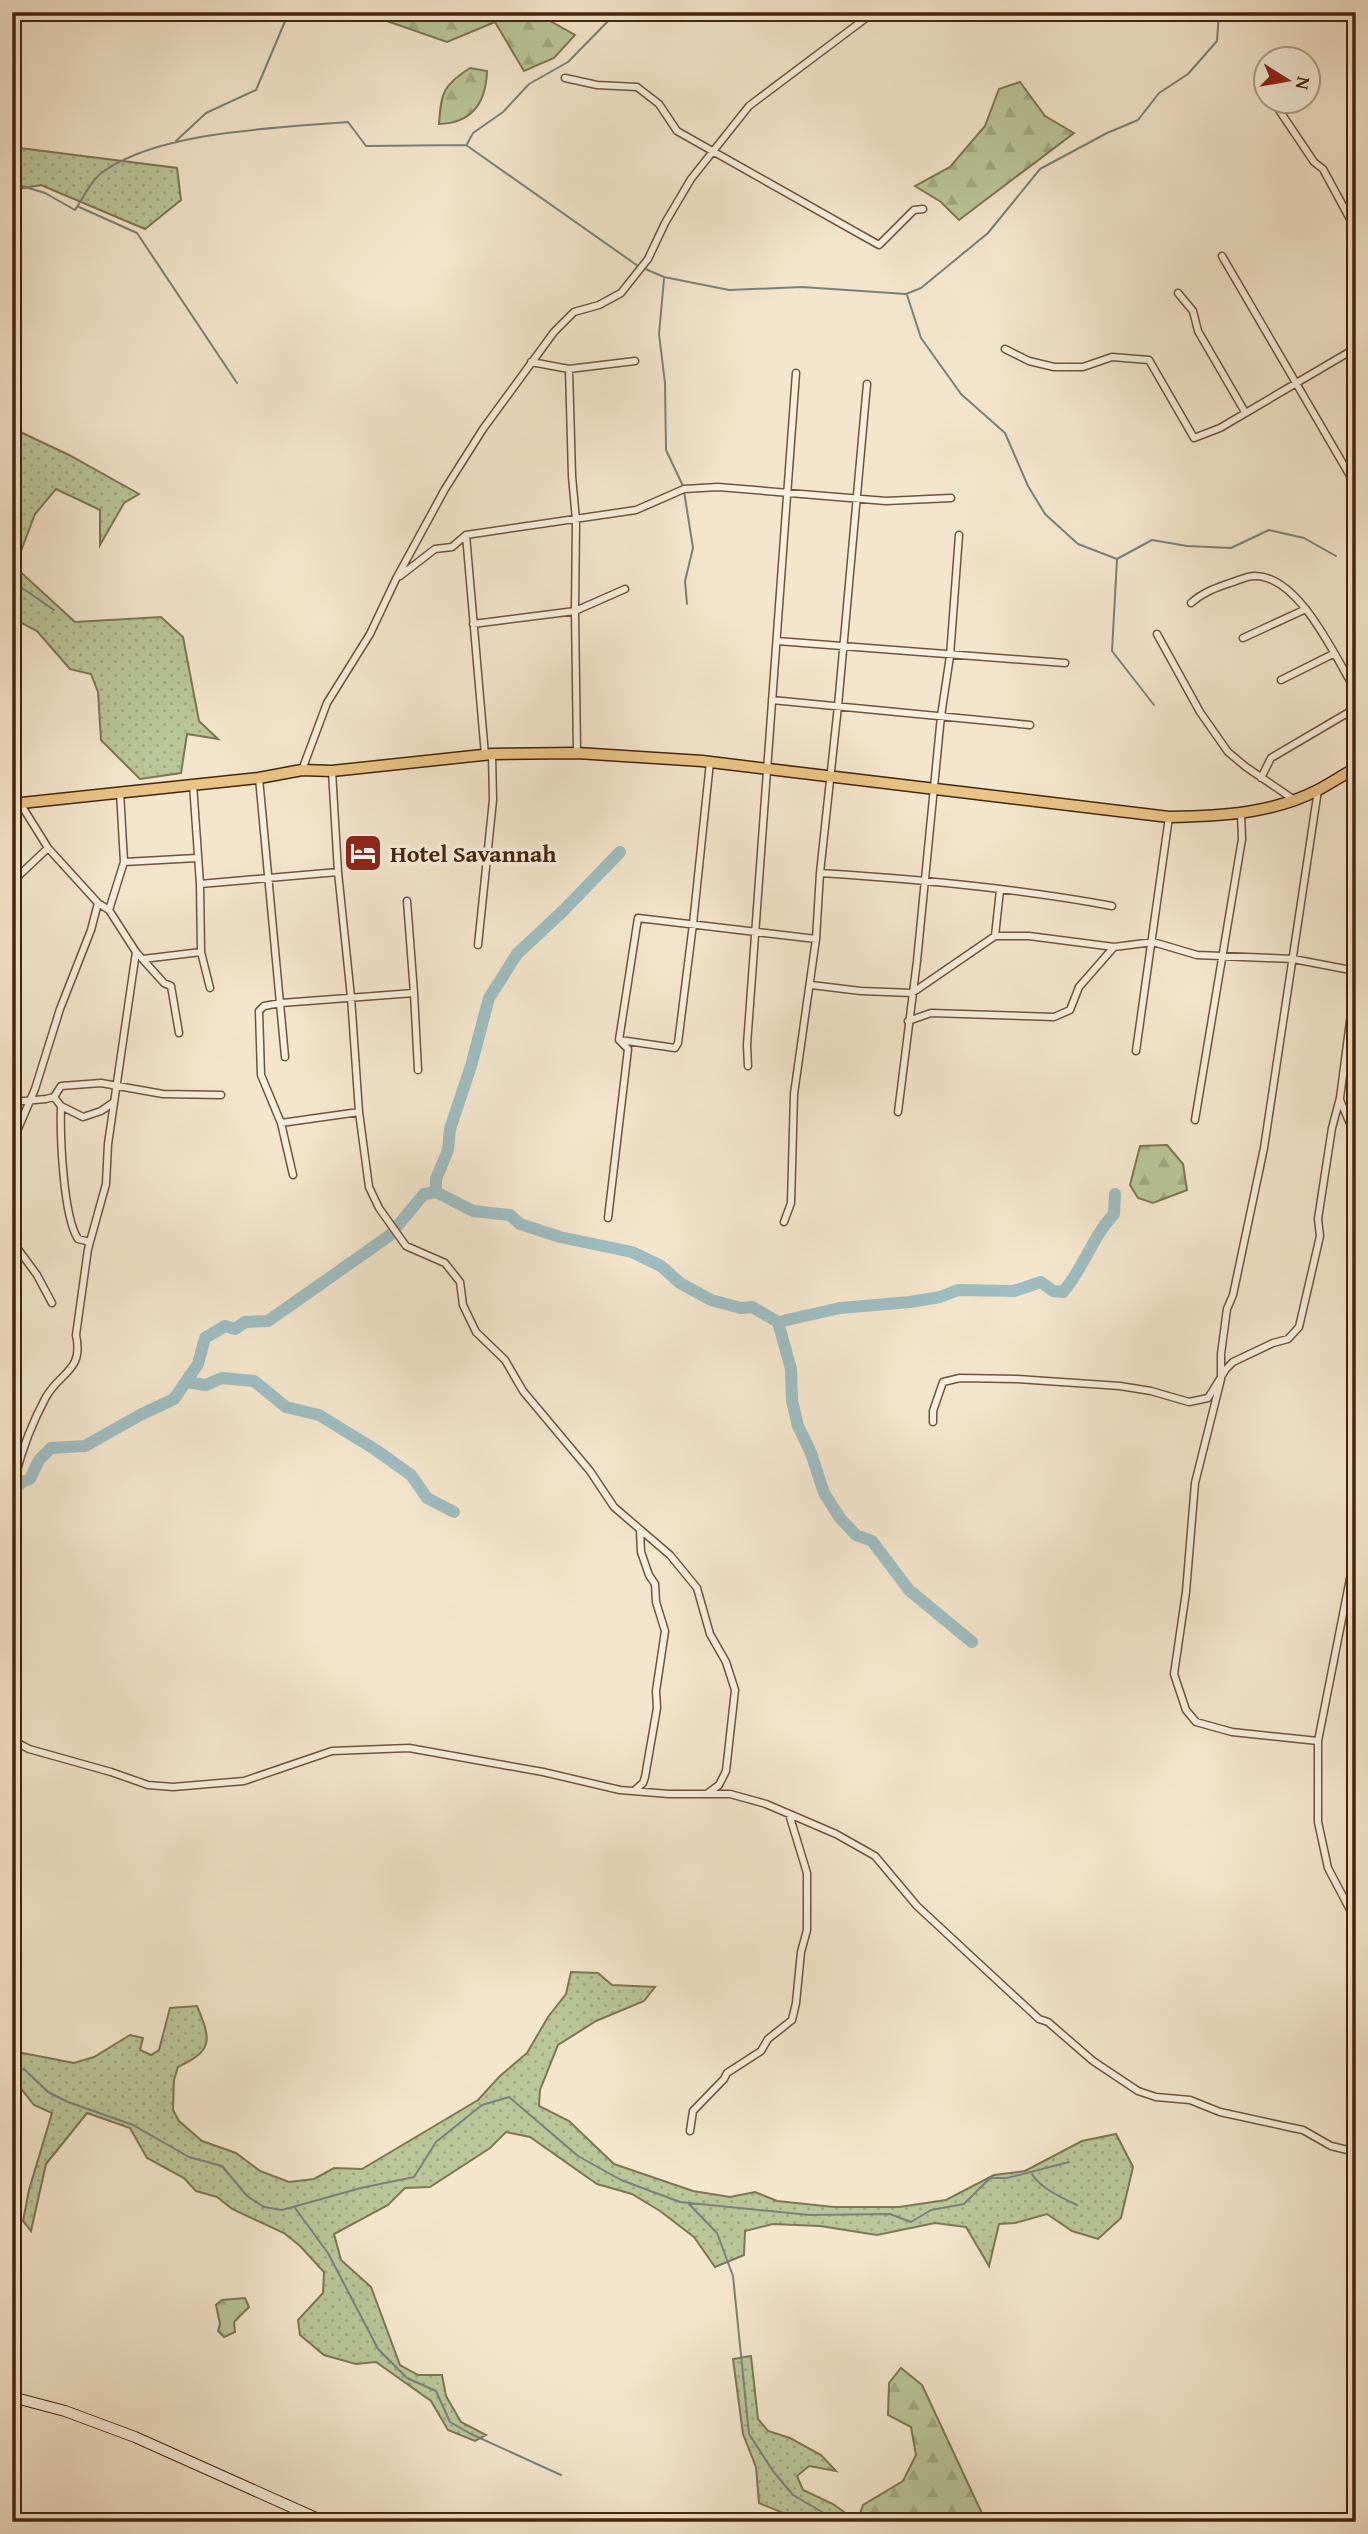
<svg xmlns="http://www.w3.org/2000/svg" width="1368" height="2534" font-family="'Gentium Book Plus',serif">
<defs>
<pattern id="grass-dots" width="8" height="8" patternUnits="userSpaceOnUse" patternTransform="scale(1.75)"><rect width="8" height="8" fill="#b9c69a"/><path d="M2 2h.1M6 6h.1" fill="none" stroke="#a0aa84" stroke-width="1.8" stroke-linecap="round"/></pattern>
<pattern id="forest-firs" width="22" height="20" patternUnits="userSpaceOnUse" patternTransform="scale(1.75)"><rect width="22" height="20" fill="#b9c69a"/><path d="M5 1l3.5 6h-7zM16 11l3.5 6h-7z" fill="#a0aa84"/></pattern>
</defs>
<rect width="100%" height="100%" fill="#f4e6cd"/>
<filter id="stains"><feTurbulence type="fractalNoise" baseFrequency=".00286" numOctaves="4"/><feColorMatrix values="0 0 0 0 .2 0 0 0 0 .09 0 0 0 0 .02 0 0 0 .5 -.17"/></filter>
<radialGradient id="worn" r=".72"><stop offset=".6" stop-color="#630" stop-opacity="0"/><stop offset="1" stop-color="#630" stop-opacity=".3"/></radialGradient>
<!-- grass -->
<path fill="url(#grass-dots)" stroke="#7e7553" stroke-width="2" d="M12,147L177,168L181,200L145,229L41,185L12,190Z
M12,428L69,455L139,494L124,503L100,545V510L56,489L35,514L15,567L75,622L161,617L183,637L199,721L218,739L187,734L181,773L140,779L101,740L98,692L91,674L70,669L37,631L12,618Z
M571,1972L598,1973L612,1985L655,1987L644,2001L596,2021L558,2045L540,2090L539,2106L569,2121L614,2164L693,2191L730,2197L755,2192L777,2201L834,2207H899L946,2200L994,2175L1025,2171L1082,2141L1116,2134L1133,2167L1121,2218L1098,2239L1072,2231L1047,2214L1015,2223L999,2224L989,2266L966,2227L935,2223L877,2235L820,2226L773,2224L745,2231L744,2255L715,2267L694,2237L660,2211L632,2194L597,2184L530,2137L506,2132L490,2148L430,2187L405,2188L388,2205L334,2234L341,2260L371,2287L400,2365L418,2375H442L446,2396L461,2422L486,2435L475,2441L448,2430L431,2401L376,2362L356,2364L324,2355L300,2335L298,2320L323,2293L324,2272L300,2246L284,2233L232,2209L217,2197L196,2191L184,2178L147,2158L130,2128L87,2113L46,2164L31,2231L23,2221L29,2190L52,2113L34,2105L19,2086L12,2083V2051L74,2063L94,2057L130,2035L143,2038L140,2050L151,2055L159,2050L170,2008L197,2006C211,2040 214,2050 178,2067L174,2080L173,2110L179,2121L202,2141L236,2153L260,2171L289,2182L314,2179L334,2168L362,2169L478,2100L500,2076L527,2053L548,2017L566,1994Z
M751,2356L758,2419L768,2431L790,2438L821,2455L836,2471L809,2466L797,2476L803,2490L833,2504L851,2517L850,2522H805L759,2503L756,2467L743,2434L733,2359Z"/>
<!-- forest -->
<path fill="url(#forest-firs)" stroke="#7e7553" stroke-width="2" d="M361,12H540L545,18L575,35L554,58L524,71L495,22L447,42Z
M470,68L487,71C486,102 473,123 439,124C441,93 443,85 470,68Z
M1020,82L1045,116L1074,133L959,220L941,202L915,186L950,167L985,126L999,89Z
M1167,1145L1183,1164L1187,1190L1153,1203L1138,1198L1130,1185L1140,1146Z
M245,2298L249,2307L234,2322L235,2332L224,2337L218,2331L220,2324L216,2305L222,2300Z
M901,2368L922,2385L986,2522H857L863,2505L903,2481L916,2455L911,2427L888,2415L889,2383Z"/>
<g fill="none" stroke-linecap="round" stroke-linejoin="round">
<!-- stream -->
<path stroke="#7a8079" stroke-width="2" d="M176,141L206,113L256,90L289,12
M467,144L473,133L503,112L529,84L568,62L617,12
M12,183L45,193L75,210C83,198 92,179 104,171C162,131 277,128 348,122L366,146L466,145L638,266
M79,207L137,233L237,383
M643,268L664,277L729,290L802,287L906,294L921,288L988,233L1040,169L1107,133L1138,120L1159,93L1188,74L1217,41L1219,12
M664,279L659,334L665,383L666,450L683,486
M907,295L921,338L961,394L1005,433L1028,486L1045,514L1078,544L1117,559L1152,540L1187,546L1231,548L1269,530L1304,538L1336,556
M684,491L693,548L685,581L687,604
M1117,559L1112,651L1154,705
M12,581L54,610
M12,2066L25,2070L48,2092L68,2102L133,2125L189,2157L222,2166L247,2196L264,2207L282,2210L361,2188L414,2177L436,2142L482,2105L509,2097L578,2156L621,2180L680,2202L810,2215L890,2214L911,2222L931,2210L964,2204L990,2178H1007L1069,2162
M1032,2174C1040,2188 1062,2198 1077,2205
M688,2203L717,2233L733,2276L749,2434L773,2471L793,2495L834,2519L857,2522
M295,2208L328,2253L378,2349L407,2378L436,2391L450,2422L471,2434L561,2475"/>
<!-- river -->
<path stroke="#9fbdc1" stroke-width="12" d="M436,1192V1179L448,1150L450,1129L471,1066L489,998L517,954L564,910L620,852
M778,1322L791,1369L792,1401L798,1426L811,1453L824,1493L840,1518L856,1535L872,1541L909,1590L972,1642
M186,1382L206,1385L222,1378L254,1381L286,1407L319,1415L376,1450L411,1475L427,1498L454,1512
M12,1492L22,1482L30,1479L39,1460L51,1448L85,1446L142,1414L174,1399L198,1364L205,1338L225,1326L235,1329L245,1322L268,1321L389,1236L424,1194L436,1192L473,1211L510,1215L520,1224L560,1237L632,1252L661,1266L680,1283L711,1300L741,1308L752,1307L778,1322L840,1308L910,1302L940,1297L958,1290L1014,1291L1041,1282L1053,1291L1063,1292C1084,1268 1092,1237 1114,1214L1115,1194"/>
<defs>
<path id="minor" d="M565,78L597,85L637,87L659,104L677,131L879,245L914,210L923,209
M1275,104L1314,162L1323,169L1356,230
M1353,117L1356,120
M1222,256L1356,486
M1178,293L1193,311L1198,331L1245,412
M1005,349L1029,361L1054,367H1083L1112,357L1149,360L1194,438L1220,428L1356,348
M531,362L569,369L635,361
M569,369L572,476L576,520L575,611L577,753
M466,535L485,755
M400,576L435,549L452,547L466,535L636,510L684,489L718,487L886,501L951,498
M1191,603C1202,593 1215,588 1230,583C1237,581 1248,575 1256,576C1300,577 1335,657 1356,691
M473,624L575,611L625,589
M1157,634L1200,712L1228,752L1246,767L1293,799
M1243,638L1306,609
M777,641L1065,663
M1281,680L1333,654
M772,700L1030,725
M302,770L327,703L370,634L396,579L445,489L483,429L554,332L574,312L599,305L621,293L648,259L665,223L691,179L749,106L874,12
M332,771L338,872L351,997L359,1112L369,1187L379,1208L406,1246L445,1263L460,1282L463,1305L476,1332L505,1360L523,1391L590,1471L614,1507L670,1555L697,1588L710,1634L726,1662L735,1690L726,1771L719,1785L708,1793
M259,778L285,1057
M1261,778L1271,758L1356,708
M193,784L200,884L201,952L210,988
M1318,790L1264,1148L1233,1295L1227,1309L1221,1354V1379L1195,1483L1186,1592L1174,1674L1186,1710L1196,1722L1232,1732L1318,1741
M20,803L48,848L98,903L109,910L136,952L164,983L171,986L179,1033
M124,862L197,858
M820,873C918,879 1016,888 1112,906
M12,882L48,848
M200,884L338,872
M407,901L414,993
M109,910L124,862L120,792
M995,936L1000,890
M478,945L493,800L492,754
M143,959L201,952
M811,985L861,991L912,993L995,936H1029L1114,947L1153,942L1197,955L1293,959L1356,971
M908,1021L931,1013L1054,1017L1070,1010L1079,987L1114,947
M620,1040L675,1048L678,1043L693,924L710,762
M1136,1051L1169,817
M748,1066L747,1045L796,373
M54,1097L61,1106L83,1117L101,1111L114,1102
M1340,1100L1351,1126L1356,1148
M12,1102L46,1099L54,1097L61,1086L101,1083L163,1094L221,1095
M61,1106C60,1135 63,1216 78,1239L90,1242
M898,1112L917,961L941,716L950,656L959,535
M1195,1120L1242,839L1241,814
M281,1123L359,1112
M12,1143L35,1089L60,1009L91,930L98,903
M293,1175L281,1123L261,1075L259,1011L264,1006L281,1003L414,993L418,1070
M608,1218L628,1049L619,1040L638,918L816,939
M784,1222L791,1203L794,1094L816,939L820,873L838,706L867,384
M12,1241L37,1275L52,1303
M933,1422V1411L943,1382L960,1378L1017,1379L1120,1386L1151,1391L1189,1402L1208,1398L1226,1369L1233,1362L1273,1343L1288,1339L1299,1327L1320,1236L1318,1219L1332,1128L1340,1098L1356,975
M16,1474C23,1446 32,1423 46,1397C60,1372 84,1371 76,1335L88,1249L106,1184L108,1144L136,952
M1356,1548L1318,1741V1822L1328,1868L1356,1921
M12,1740L29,1749L111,1772L148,1785L173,1787L244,1781L332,1751L409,1748L543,1772L620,1790L669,1794H730L766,1804L836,1834L875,1856L917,1906L1039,2019L1048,2022L1093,2061L1138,2091L1156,2097L1190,2100L1220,2112L1293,2128L1303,2130L1331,2146L1356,2152
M635,1790L643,1783L645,1777L657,1708L656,1691L665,1631L656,1602L655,1584L649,1575L641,1552L640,1531
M690,2131L693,2111L724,2079L727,2073L761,2051L768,2039L792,2020L796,2003L801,1952L807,1930V1873L789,1814"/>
<path id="secondary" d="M12,2397L65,2411L135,2437L325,2522"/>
<path id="trunk" d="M12,804L259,778L302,770L332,771L492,754L577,753L702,761L1169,817C1221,816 1271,814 1318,790C1331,783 1343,775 1356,768"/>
</defs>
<!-- minor casing -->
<use href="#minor" stroke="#6f543c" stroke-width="9"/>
<!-- secondary casing -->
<use href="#secondary" stroke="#43240c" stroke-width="12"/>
<!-- trunk casing -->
<use href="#trunk" stroke="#43240c" stroke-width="13"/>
<!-- minor -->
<use href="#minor" stroke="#f8efde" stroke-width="6"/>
<!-- secondary -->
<use href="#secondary" stroke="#f8efde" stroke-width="10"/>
<!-- trunk -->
<use href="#trunk" stroke="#eac386" stroke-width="10"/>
</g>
<!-- icons -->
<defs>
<symbol id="hotel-square" viewBox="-11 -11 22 22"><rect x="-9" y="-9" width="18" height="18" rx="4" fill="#8f2418" stroke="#f8efde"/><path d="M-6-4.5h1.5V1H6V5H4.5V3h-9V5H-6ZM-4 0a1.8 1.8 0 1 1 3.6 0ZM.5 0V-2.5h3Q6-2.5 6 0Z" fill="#fff"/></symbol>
</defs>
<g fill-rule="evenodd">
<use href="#hotel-square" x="341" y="831" width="44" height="44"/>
</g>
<g text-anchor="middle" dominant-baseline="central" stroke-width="7" stroke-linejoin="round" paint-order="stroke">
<!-- poi labels -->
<g font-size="24" font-weight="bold" fill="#43240c" stroke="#f8efde" text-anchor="start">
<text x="390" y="853">Hotel Savannah</text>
</g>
</g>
<!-- margin -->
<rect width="1368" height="2534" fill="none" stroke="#f4e6cd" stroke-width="42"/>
<rect x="14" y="14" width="1340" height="2506" fill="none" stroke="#43240c" stroke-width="3.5"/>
<rect x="21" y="21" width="1326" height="2492" fill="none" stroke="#43240c" stroke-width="2"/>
<!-- north arrow -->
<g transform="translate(1287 80) rotate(101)"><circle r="33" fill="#f8efde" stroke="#b09e8a" stroke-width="2"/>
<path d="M0-5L12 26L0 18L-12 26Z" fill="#8f2418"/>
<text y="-10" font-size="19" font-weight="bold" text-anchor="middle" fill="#43240c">N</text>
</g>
<rect width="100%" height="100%" filter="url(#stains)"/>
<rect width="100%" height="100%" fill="url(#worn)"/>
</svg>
